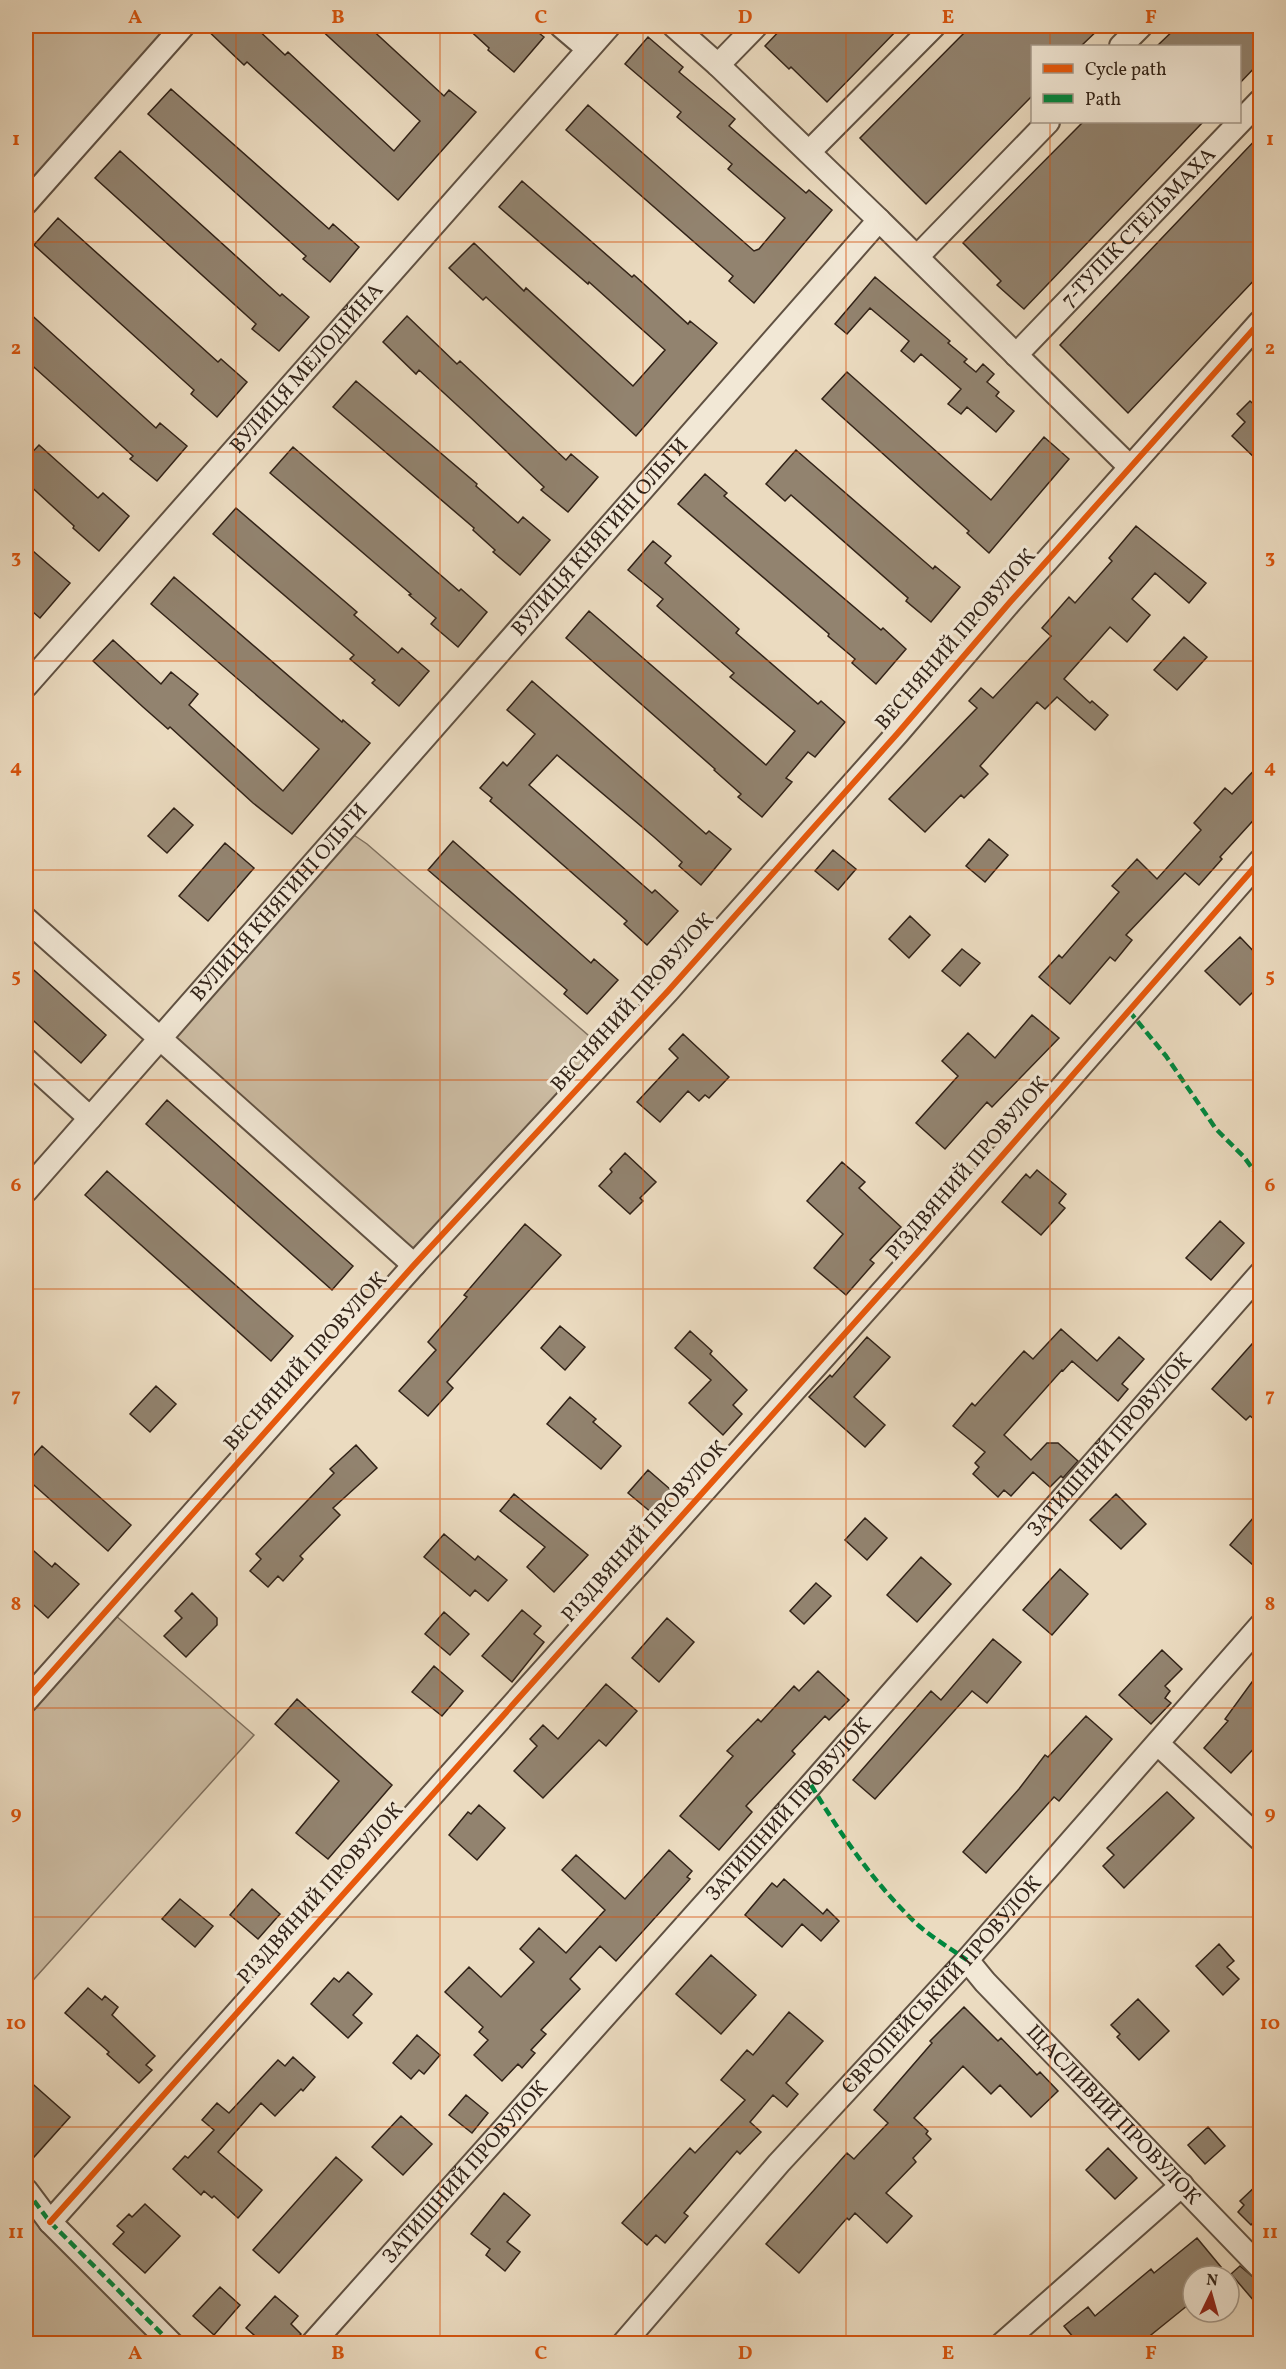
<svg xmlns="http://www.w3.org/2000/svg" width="1286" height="2369" font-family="Vollkorn,serif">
<rect width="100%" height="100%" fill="#ebdbc0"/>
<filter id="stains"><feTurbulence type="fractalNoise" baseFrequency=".00333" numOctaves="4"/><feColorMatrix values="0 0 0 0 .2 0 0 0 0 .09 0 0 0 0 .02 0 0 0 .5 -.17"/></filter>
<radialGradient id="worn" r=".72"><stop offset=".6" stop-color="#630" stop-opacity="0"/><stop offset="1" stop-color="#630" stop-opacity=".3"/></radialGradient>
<!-- green -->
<path fill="#ccbca3" stroke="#7f705e" stroke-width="1.5" d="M26,26H183L26,203Z
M345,829L367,844L610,1054L414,1265L160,1039Z
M108,1609L254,1735L26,1988V1701Z
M26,2190L172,2343H26Z"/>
<!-- building -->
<path fill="#92836f" stroke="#322318" stroke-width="1.5" d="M203,26H254L285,55L288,52L394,151L420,121L317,26H368L444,96L449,90L476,112L398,200L247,62L244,65Z
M465,26H530L544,37L514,72L488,50L489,48Z
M784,26H901L827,102L791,67L789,69L765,46Z
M971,26H1102L1081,46H1032V96L926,204L860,138Z
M1178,26H1260V62L1239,84V46H1157Z
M648,37L683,67L679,72L735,119L729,126L806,193L809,190L832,210L754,303L729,281L733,276L566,130L588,105L754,251L759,249L785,218L728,169L732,164L677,117L681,112L625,64Z
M171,89L329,229L333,224L359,247L330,282L303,259L306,256L148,114Z
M1083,122H1203L1024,309L997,285L1001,281L963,243Z
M1260,135V274L1128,413L1060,345Z
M120,151L280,296L282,294L309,317L279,351L252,329L256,324L95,178Z
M522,181L632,277L634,275L688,324L690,321L717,343L636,436L486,297L483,300L449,268L474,243L524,291L526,288L633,386L665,350L589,282L588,284L499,207Z
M58,218L218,362L221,359L247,382L217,417L191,394L194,390L34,245Z
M875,277L950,341L948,343L967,359L964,362L976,372L983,364L994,374L987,382L999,392L996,396L1014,411L996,432L967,407L961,414L948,404L961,389L921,354L914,362L901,351L909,341L870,308L847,334L835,324Z
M26,310L156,428L160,423L187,446L157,481L130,459L133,456L26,360Z
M407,316L457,364L460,361L566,460L571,454L598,477L568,512L541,490L544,487L470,417L419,370L416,374L383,342Z
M847,372L991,500L1044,437L1069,459L989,553L967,533L969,531L822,399Z
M356,381L477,484L476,486L518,523L523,517L550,540L520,575L493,552L495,550L473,530L474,528L333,407Z
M1250,401L1258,408L1260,405V463L1232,436L1245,422L1237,414Z
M39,445L98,498L103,493L129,516L99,551L73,528L74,526L26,482V459Z
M293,447L459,591L461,589L487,612L458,647L431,624L436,618L409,595L411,594L270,473Z
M796,450L933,569L935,566L960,587L931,622L906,601L908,598L791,495L785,501L766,484Z
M705,474L727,493L724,496L881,630L883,628L906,649L876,684L852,663L855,659L828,636L829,634L678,504Z
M236,508L357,612L354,615L398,653L402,648L429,671L399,706L372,683L375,680L350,659L354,655L213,534Z
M1136,526L1206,583L1189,603L1155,573L1132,599L1150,615L1127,642L1110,627L1064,679L1090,703L1092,701L1108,715L1095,730L1057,697L1045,709L1037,702L980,766L988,774L964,798L961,795L925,832L889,799L977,708L969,701L981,688L993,698L1051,636L1042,628L1069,597L1075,603L1112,561L1109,558Z
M653,541L671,556L665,563L739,629L736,633L818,704L821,701L845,722L815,757L808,752L786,778L792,782L762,817L738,797L741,794L714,770L715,769L566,638L589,611L766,765L795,731L730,677L734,673L657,606L663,599L628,570Z
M26,545L70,583L40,618L26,606Z
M174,577L342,722L343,720L370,743L292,834L253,803L170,727L168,729L143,707L93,661L113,640L161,684L171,672L198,694L189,705L283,791L319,749L151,604Z
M1184,637L1207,657L1177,690L1154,670Z
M532,681L706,834L709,831L731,849L701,885L679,866L682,862L654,837L557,755L529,785L652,893L655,890L678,911L647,945L624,924L627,921L490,801L492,798L480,788L503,762L507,766L535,734L507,710Z
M1260,764V813L1220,857L1222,859L1199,885L1185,873L1126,935L1132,940L1115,961L1110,957L1070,1004L1039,977L1059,955L1062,958L1119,892L1112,886L1137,859L1157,879L1201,830L1194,823L1225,788L1232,794Z
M174,808L193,825L167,853L148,836Z
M989,839L1008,855L985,882L966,866Z
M453,841L591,963L594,959L618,980L587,1014L564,994L567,990L428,870Z
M225,843L254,868L208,921L179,896Z
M833,850L856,869L838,890L815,871Z
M910,916L930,935L909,958L889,939Z
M1240,937L1260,958V985L1240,1005L1205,971Z
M962,949L980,963L960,986L942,971Z
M26,963L106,1035L81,1063L26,1014Z
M1032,1015L1059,1038L992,1107L987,1102L945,1149L916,1123L958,1076L942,1061L968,1033L995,1058Z
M683,1034L729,1077L709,1098L705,1095L699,1101L688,1091L660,1122L637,1102L678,1058L669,1049Z
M167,1100L353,1266L332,1290L146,1124Z
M625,1153L656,1182L640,1198L643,1201L630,1214L599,1186L612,1172L610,1169Z
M842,1162L865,1182L859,1188L901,1227L870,1260L874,1263L846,1295L814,1268L843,1234L807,1201Z
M1037,1170L1066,1194L1059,1203L1065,1208L1041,1235L1002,1202L1026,1174L1030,1178Z
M107,1171L293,1336L271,1361L85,1195Z
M1220,1221L1244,1243L1211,1280L1186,1258Z
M525,1224L561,1255L447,1382L453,1388L428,1416L399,1391L436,1350L428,1342L467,1297L464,1295Z
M560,1326L585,1347L565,1370L541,1348Z
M1061,1329L1097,1361L1119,1337L1144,1359L1122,1384L1128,1389L1118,1401L1072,1361L1063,1371L1062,1370L1004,1435L1031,1460L1047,1443H1058L1078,1461L1063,1478L1061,1476L1050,1487L1033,1472L1011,1496L1004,1490L998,1497L973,1474L979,1467L975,1463L985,1452L953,1426L972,1403L975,1406L1024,1351L1033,1359Z
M690,1331L712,1351L710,1354L747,1390L733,1405L742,1414L723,1435L689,1403L711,1380L675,1348Z
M1260,1335V1424L1250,1416L1246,1420L1212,1389Z
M867,1337L890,1357L854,1397L885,1425L865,1447L809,1397L830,1375L832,1377Z
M156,1386L176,1404L150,1432L130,1414Z
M570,1397L596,1419L593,1422L621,1446L601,1469L547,1424Z
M356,1445L377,1468L333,1508L340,1515L300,1556L303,1559L283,1581L278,1576L268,1587L250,1571L261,1559L256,1554L334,1473L330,1469Z
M42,1446L131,1525L108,1551L26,1478V1464Z
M648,1470L671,1490L652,1513L628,1493Z
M514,1494L588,1555L554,1592L527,1567L545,1547L500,1511Z
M1116,1494L1146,1524L1121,1549L1090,1520Z
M1260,1510V1571L1230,1545Z
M865,1518L887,1538L867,1560L845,1540Z
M444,1534L475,1560L478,1556L507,1580L488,1601L475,1590L470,1596L424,1557Z
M26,1544L52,1567L55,1563L79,1584L48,1618L26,1598Z
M921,1557L951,1584L917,1622L887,1595Z
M1060,1569L1088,1594L1052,1635L1023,1610Z
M816,1583L831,1596L804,1624L790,1611Z
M192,1593L217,1618V1625L186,1657L164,1636L182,1618L175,1611Z
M522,1610L541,1626L534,1634L544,1642L512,1682L482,1656Z
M444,1612L469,1634L450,1655L425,1634Z
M667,1618L694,1642L659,1682L632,1658Z
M993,1639L1021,1662L987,1703L972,1691L875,1799L853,1780L931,1691L941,1700Z
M1162,1650L1182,1669L1165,1686L1170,1691L1165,1698L1171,1703L1151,1724L1119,1695Z
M434,1666L463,1691L442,1716L412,1692Z
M818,1671L849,1700L829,1720L825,1716L792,1751L795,1754L746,1806L752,1812L719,1850L680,1816L733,1756L727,1751L758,1719L761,1722L794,1686L799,1691Z
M1260,1671V1742L1231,1773L1204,1748L1228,1721L1225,1719Z
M606,1684L637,1711L606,1746L599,1740L543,1798L514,1771L537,1746L530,1739L543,1725L558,1739Z
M297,1699L392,1785L328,1859L296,1833L339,1781L275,1724Z
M1086,1716L1112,1739L1059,1801L1054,1797L986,1873L963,1852L1019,1789L1045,1755L1048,1757Z
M1167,1792L1194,1818L1124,1888L1103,1866L1114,1855L1107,1848Z
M479,1805L505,1828L477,1860L449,1835L468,1812L471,1814Z
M669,1850L692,1871L687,1877L690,1879L616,1961L600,1946L570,1979L580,1989L541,2030L546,2034L531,2050L535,2053L522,2068L518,2064L502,2081L474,2055L488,2040L479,2032L483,2027L445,1992L469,1967L501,1997L534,1962L520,1949L539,1928L566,1953L605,1910L562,1870L576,1855L625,1899Z
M784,1879L823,1914L827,1909L839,1921L821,1941L802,1924L782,1947L745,1915L772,1883L777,1887Z
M252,1889L280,1914L258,1939L230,1915Z
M180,1899L213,1926L195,1947L162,1919Z
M1219,1944L1234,1961L1227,1967L1239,1979L1223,1995L1196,1966Z
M711,1955L756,1995L721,2034L676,1994Z
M348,1972L372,1994L353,2015L362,2023L348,2038L311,2004L334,1978L339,1982Z
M88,1988L102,2000L105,1996L118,2007L112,2015L155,2056L146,2065L152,2070L139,2083L107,2054L109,2052L65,2013Z
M1138,1999L1169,2031L1139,2060L1117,2037L1120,2034L1111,2025Z
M964,2007L998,2041L1001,2038L1037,2075L1040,2072L1058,2091L1031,2117L1000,2085L991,2094L963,2066L914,2118L928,2131L926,2134L931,2139L913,2158L916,2162L886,2193L912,2216L887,2243L855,2213L849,2220L847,2218L799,2273L766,2244L847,2153L854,2159L888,2123L874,2110L932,2043L930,2041Z
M789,2012L823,2041L786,2083L798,2094L787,2107L773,2095L750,2122L761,2132L740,2154L737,2151L684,2213L688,2216L665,2243L656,2235L647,2245L622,2223L690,2148L695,2153L745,2100L721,2080L747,2050L753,2055Z
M417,2035L440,2055L424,2074L419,2070L411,2079L393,2063Z
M293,2057L315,2077L303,2091L301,2089L275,2116L261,2103L218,2152L262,2190L238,2218L214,2196L212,2198L204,2191L201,2195L173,2169L185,2156L188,2158L214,2130L202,2120L217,2103L229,2113L278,2060L285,2066Z
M26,2078L70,2117L26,2166Z
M466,2095L488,2113L472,2133L449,2115Z
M401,2116L432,2144L403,2175L372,2147Z
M1208,2127L1225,2146L1205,2164L1188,2145Z
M1108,2148L1137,2178L1115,2199L1086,2170Z
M336,2157L362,2180L279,2273L253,2250Z
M1260,2182V2221L1257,2218L1251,2225L1238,2212L1244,2205L1240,2201Z
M504,2193L530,2215L507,2242L520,2252L505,2271L486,2255L490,2249L471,2234Z
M145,2204L180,2236L145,2273L113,2244L124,2232L117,2226L129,2214L132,2217Z
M1197,2238L1221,2267L1210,2276H1193V2301L1141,2343H1078L1064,2326L1088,2307L1095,2316L1151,2269L1154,2273Z
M1240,2266L1260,2283V2308L1231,2274Z
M220,2287L240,2305L214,2335L193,2316Z
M275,2296L298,2316L291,2324L301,2334L293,2343H263L246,2328Z"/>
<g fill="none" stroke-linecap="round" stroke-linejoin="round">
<defs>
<g id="minor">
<path d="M561,26L588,49"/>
<path d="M674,26L718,65L879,220"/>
<path d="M1121,46L1141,26"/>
<path d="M718,65L756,26"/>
<path d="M809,152L934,26"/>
<path d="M26,203L183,26"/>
<path d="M917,257L1048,122"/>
<path id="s1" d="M1016,355L1260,101"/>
<path id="s2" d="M26,686L609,26"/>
<path d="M26,919L414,1265"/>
<path d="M26,1060L90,1118"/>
<path id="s3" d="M26,1191L879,220L1130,467"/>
<path d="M26,1701L414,1265L668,991L897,734L1011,601L1260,322"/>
<path d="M1158,1744L1260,1839"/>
<path id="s4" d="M967,1960L985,1982L1260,2267"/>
<path d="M26,2190L50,2222L172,2344"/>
<path d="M50,2222L917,1253L1260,861"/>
<path id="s5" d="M312,2344L811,1785L1260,1274"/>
<path id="s6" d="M623,2344L779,2163L967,1960L1260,1626"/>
<path d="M1002,2344L1182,2185"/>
</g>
</defs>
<!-- minor casing -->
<use href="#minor" stroke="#605142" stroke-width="26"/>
<!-- minor -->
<use href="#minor" stroke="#f2e8d6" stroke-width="22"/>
<!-- quiet -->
<path stroke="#00873e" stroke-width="4.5" stroke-dasharray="9 4.5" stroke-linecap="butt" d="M1129,1011L1166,1056L1216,1129L1244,1157L1260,1179
M811,1785C841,1835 875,1885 918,1925C933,1938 951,1949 967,1960
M26,2190L50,2222L172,2344"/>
<defs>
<path id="cycleway" d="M26,1701L414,1265L668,991L897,734L1011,601L1260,322
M50,2222L917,1253L1260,861"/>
</defs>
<!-- cycleway casing -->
<use href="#cycleway" stroke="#f2e8d6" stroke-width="10"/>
<!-- cycleway -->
<use href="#cycleway" stroke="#e8590c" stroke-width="6"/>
</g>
<!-- grid -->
<path fill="none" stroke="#d6540d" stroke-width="1.5" stroke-opacity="0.55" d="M236,26V2344M440,26V2344M643,26V2344M846,26V2344M1050,26V46M1050,122V2344M26,242H1260M26,452H1260M26,661H1260M26,870H1260M26,1080H1260M26,1289H1260M26,1499H1260M26,1708H1260M26,1917H1260M26,2127H1260"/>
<g text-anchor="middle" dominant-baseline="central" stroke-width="6" stroke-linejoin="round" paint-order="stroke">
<!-- street labels -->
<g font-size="21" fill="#322318" stroke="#f2e8d6">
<text stroke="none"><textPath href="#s1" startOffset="177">7-ТУПІК СТЕЛЬМАХА</textPath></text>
<text stroke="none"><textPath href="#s2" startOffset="424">ВУЛИЦЯ МЕЛОДІЙНА</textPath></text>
<text stroke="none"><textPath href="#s3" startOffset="870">ВУЛИЦЯ КНЯГИНІ ОЛЬГИ</textPath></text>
<text transform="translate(956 640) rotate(-49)">ВЕСНЯНИЙ ПРОВУЛОК</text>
<text stroke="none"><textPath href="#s3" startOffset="384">ВУЛИЦЯ КНЯГИНІ ОЛЬГИ</textPath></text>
<text transform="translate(633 1003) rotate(-48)">ВЕСНЯНИЙ ПРОВУЛОК</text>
<text transform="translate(968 1169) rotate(-49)">РІЗДВЯНИЙ ПРОВУЛОК</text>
<text transform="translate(306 1362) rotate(-48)">ВЕСНЯНИЙ ПРОВУЛОК</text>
<text stroke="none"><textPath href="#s5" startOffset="1202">ЗАТИШНИЙ ПРОВУЛОК</textPath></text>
<text transform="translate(645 1532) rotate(-48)">РІЗДВЯНИЙ ПРОВУЛОК</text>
<text stroke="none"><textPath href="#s5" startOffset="716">ЗАТИШНИЙ ПРОВУЛОК</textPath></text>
<text transform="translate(321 1894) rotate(-48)">РІЗДВЯНИЙ ПРОВУЛОК</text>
<text stroke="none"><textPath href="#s6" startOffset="480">ЄВРОПЕЙСЬКИЙ ПРОВУЛОК</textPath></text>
<text stroke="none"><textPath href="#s4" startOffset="213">ЩАСЛИВИЙ ПРОВУЛОК</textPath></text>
<text stroke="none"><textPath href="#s5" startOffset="230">ЗАТИШНИЙ ПРОВУЛОК</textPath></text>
</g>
</g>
<!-- margin -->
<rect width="1286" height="2369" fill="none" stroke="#ebdbc0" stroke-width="66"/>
<!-- legend -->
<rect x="1031" y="45" width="210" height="78" fill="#f2e8d6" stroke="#a5998a" stroke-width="1.5"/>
<rect x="1043" y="64" width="30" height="9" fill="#e8590c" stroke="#a5998a" stroke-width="1.5"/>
<text x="1085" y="75" font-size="18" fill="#322318">Cycle path</text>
<rect x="1043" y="94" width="30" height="9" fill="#00873e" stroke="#a5998a" stroke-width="1.5"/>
<text x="1085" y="105" font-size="18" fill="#322318">Path</text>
<!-- north arrow -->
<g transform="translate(1211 2294) rotate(5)"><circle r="28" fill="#f2e8d6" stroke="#a5998a" stroke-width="1.5"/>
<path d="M0-4.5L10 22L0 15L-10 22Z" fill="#8f2418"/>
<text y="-9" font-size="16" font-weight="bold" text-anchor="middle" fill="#322318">N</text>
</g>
<rect x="33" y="33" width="1220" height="2303" fill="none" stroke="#d6540d" stroke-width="2"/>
<g font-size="20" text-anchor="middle" font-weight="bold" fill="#d6540d">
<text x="135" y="23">A</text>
<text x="338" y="23">B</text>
<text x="541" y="23">C</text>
<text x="745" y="23">D</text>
<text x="948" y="23">E</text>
<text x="1151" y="23">F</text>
<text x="16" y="145">1</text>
<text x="1270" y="145">1</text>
<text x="16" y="354">2</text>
<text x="1270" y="354">2</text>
<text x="16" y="563">3</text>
<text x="1270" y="563">3</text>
<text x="16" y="773">4</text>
<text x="1270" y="773">4</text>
<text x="16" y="982">5</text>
<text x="1270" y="982">5</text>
<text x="16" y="1191">6</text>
<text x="1270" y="1191">6</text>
<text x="16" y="1401">7</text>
<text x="1270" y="1401">7</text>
<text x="16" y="1610">8</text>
<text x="1270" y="1610">8</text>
<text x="16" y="1819">9</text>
<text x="1270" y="1819">9</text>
<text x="16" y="2029">10</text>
<text x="1270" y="2029">10</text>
<text x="16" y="2238">11</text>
<text x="1270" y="2238">11</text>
<text x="135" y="2359">A</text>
<text x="338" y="2359">B</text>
<text x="541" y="2359">C</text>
<text x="745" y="2359">D</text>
<text x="948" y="2359">E</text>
<text x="1151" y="2359">F</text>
</g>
<rect width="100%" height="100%" filter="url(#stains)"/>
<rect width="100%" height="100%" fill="url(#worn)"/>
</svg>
